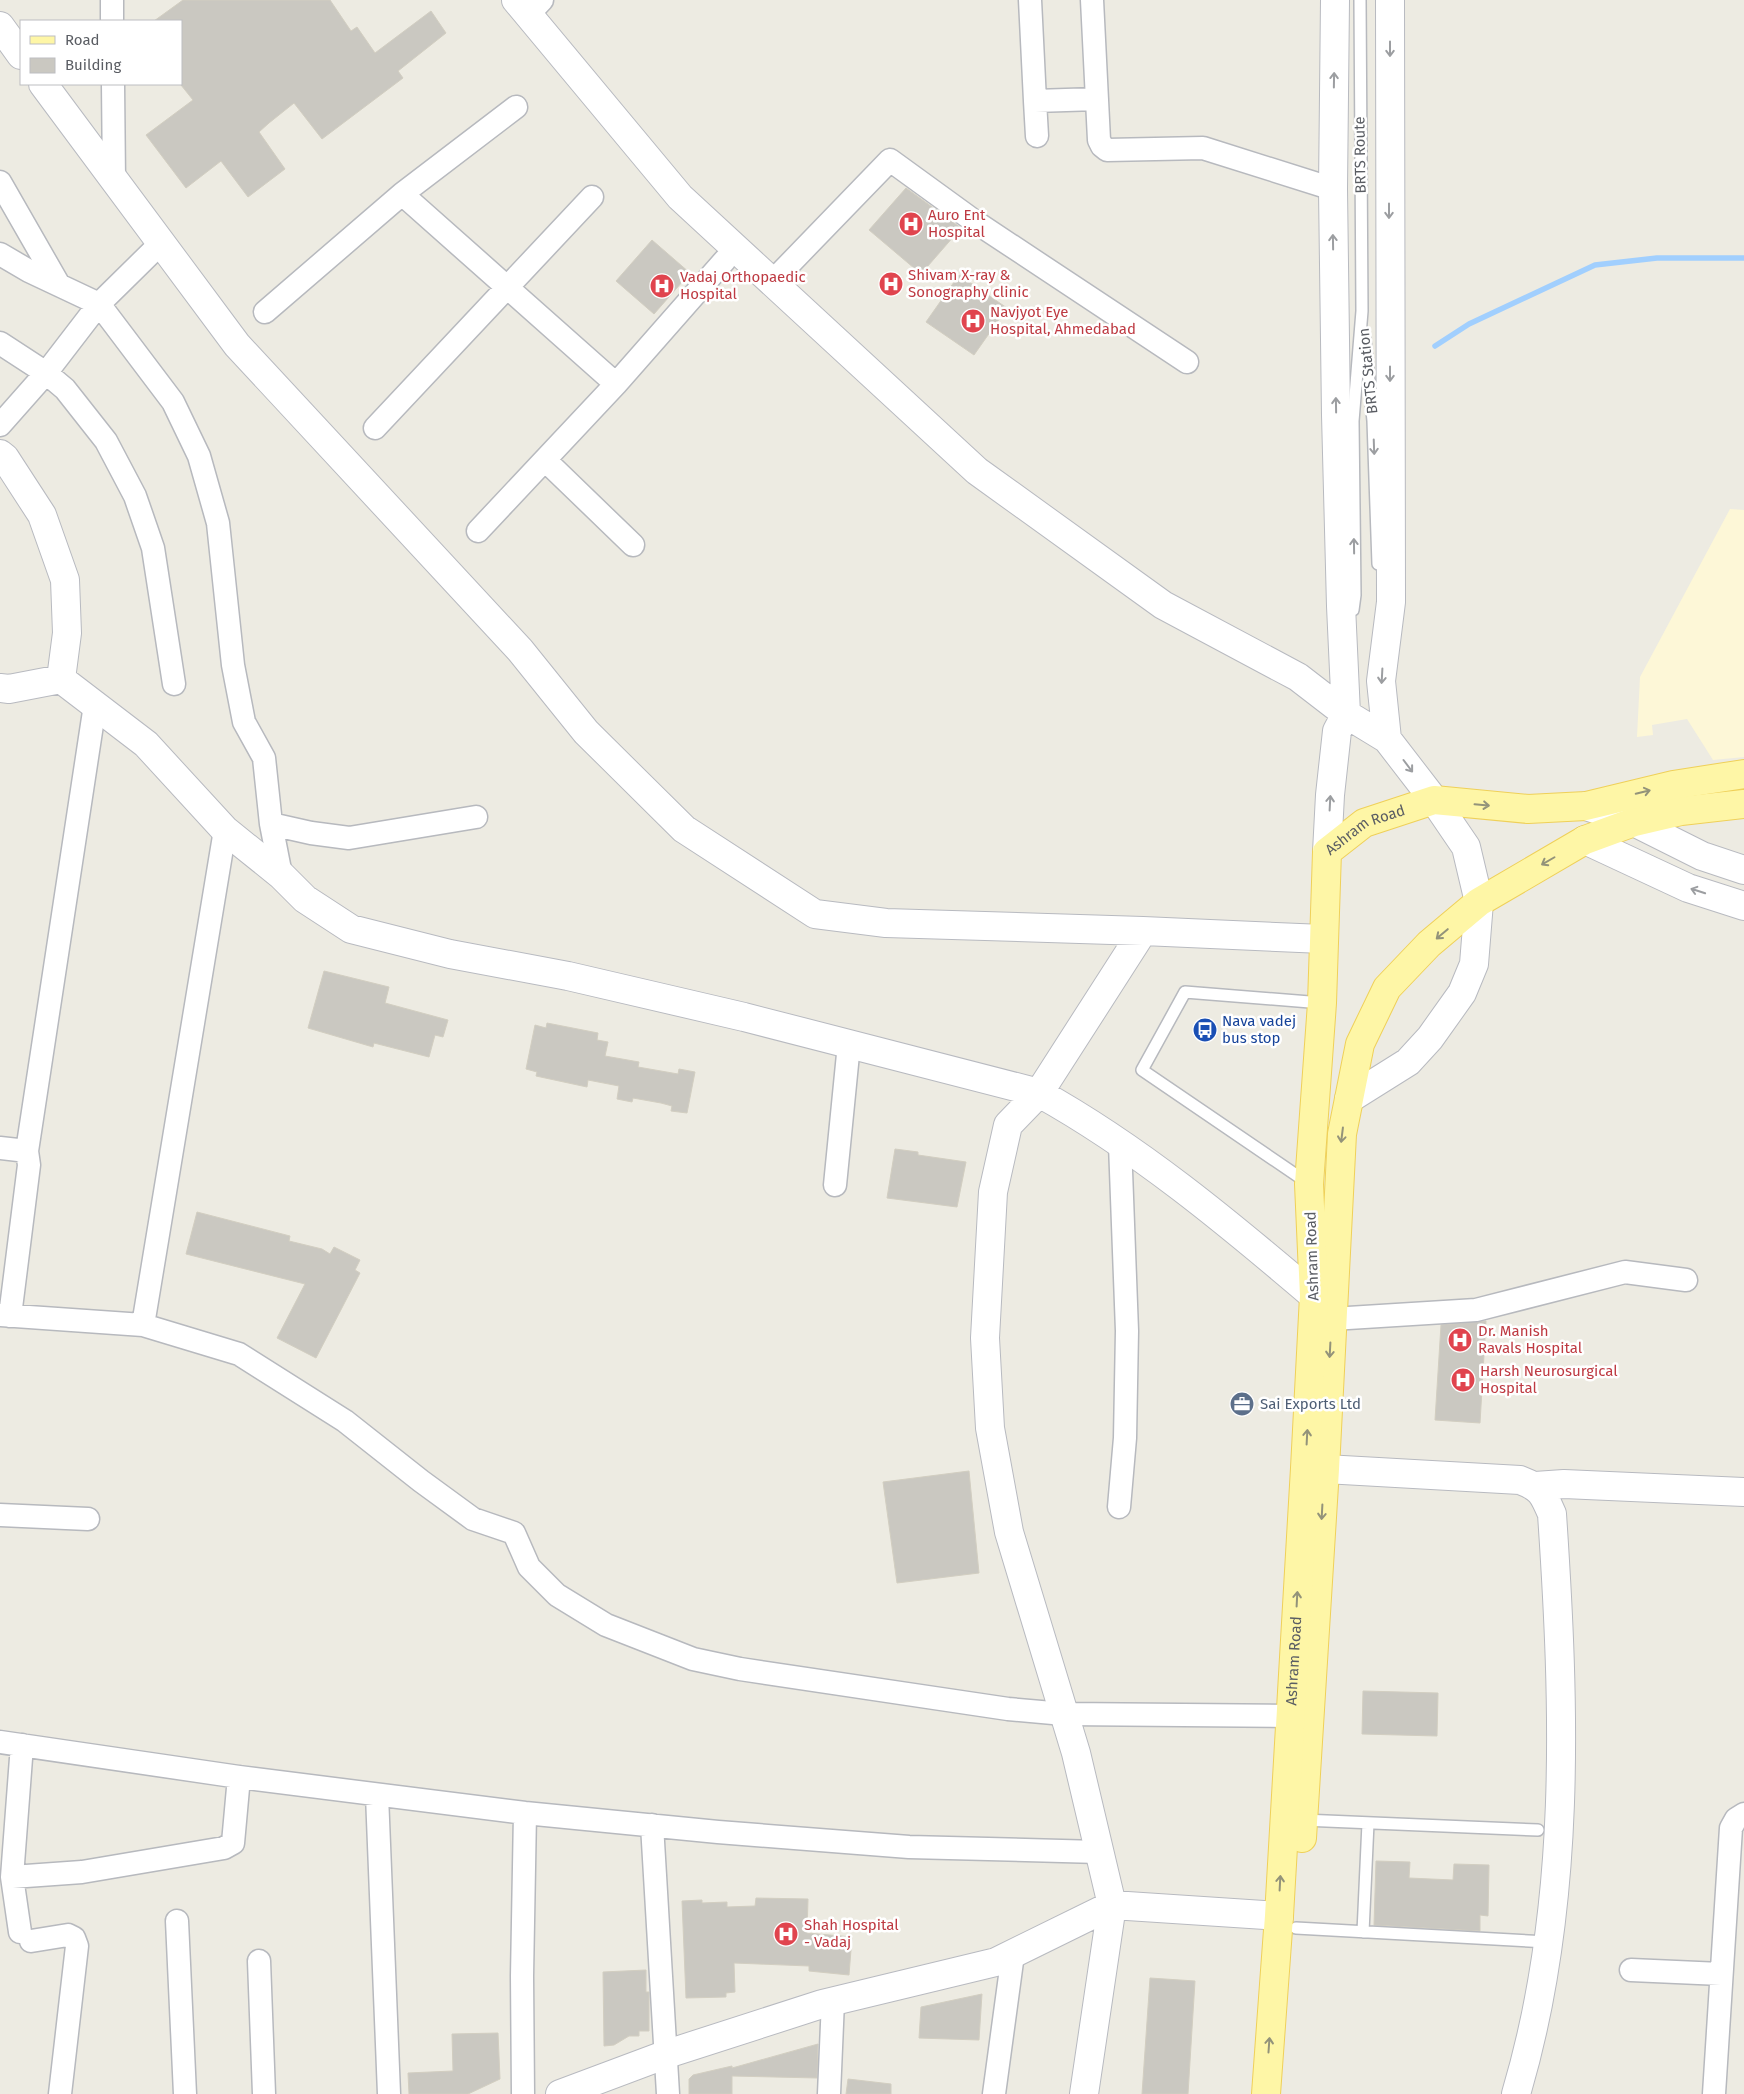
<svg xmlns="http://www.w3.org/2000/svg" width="1744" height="2094" font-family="'Fira Sans',sans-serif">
<rect width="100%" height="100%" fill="#edebe2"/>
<!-- commercial -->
<path fill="#fdf7d7" d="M1730,509L1744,510V757L1713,760L1687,719L1652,725L1653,735L1637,737L1640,677Z"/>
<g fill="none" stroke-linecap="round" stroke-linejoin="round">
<!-- stream -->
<path stroke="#a1cffe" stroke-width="5.5" d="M1435,346L1469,324L1595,265L1657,258H1744"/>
</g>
<!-- building -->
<path fill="#cac8c1" stroke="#d2cec1" d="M183,0H330L351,31L357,27L375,53L431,11L446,33L398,71L403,78L322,139L294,103L269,123L259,132L285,169L248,197L221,161L186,188L146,135L193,100L181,85V21H154Z
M906,188L961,228L921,274L869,230Z
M652,240L690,273L654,314L616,281Z
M959,275L1007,308L974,355L926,322Z
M324,971L389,987L385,1003L448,1020L443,1037L435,1035L429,1057L374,1043L373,1047L308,1028Z
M547,1023L598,1033L597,1040L608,1042L605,1056L639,1062L638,1067L678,1074L679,1069L695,1072L687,1113L671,1111L672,1106L661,1103L633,1098L632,1102L617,1099L619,1086L588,1080L587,1087L536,1076L537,1072L526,1069L535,1025L546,1028Z
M895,1149L918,1152V1155L966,1162L957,1207L887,1198Z
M197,1212L290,1236L289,1241L322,1249L330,1254L334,1247L360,1260L355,1270L360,1273L316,1358L277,1338L305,1284L186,1254Z
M1486,1321L1480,1423L1435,1420L1441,1325Z
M969,1471L979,1573L897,1583L883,1482Z
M1363,1691L1438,1693L1437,1736L1362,1734Z
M1376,1861L1410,1862L1409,1878L1453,1880L1454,1864L1489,1865L1488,1916L1480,1915V1931L1374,1925Z
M756,1898L808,1899L807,1933L852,1937L849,1975L809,1971V1966L734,1963L735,1992L726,1993V1997L686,1998L682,1901L702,1900V1903L727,1902V1907L755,1906Z
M646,1970V1992H649V2031H639V2036H629L614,2045L604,2046L603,1972Z
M1150,1978L1195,1981L1188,2094H1142Z
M982,1994L979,2040L919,2038L921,2007Z
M498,2033L500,2079L468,2094H409L408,2073L453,2071L452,2034Z
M818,2044L817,2078L732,2076V2094H689V2079L693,2075L732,2066V2068Z
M848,2079L891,2084V2094H846Z"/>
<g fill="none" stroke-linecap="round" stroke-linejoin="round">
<defs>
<path id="lane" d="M1365,340L1373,421L1378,564
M1353,610L1355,595L1353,421L1362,311L1360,0
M1308,1183L1142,1070L1185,992L1322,1003
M1303,1820L1538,1830
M1296,1928L1548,1942
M1363,1932L1368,1823"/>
<path id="street" d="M112,0V21
M1030,0L1035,101L1097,99
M1092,0L1099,140L1102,146L1107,150L1203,148L1333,189
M528,15L542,0
M113,84L114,181
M1035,101L1037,136
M0,182L59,285
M402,194L516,107
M0,254L29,271L99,304L173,402L199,456L218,523L233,665L244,722L264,758L271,824L281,875
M772,282L890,160L974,221L1187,362
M265,312L402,194L616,384
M0,343L46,373L65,389L106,441L135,496L153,548L174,684
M0,425L46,373L99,304L162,242
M375,428L592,197
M545,460L633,545
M478,531L616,384L725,260
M271,824L311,833L349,838L476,817
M0,1148L27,1151
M835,1185L849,1044
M0,1315L143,1325L239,1354L345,1421L421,1481L473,1519L514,1533L529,1567L557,1595L606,1625L693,1659L740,1669L1008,1709L1064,1714L1290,1716
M10,1316L29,1165L27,1151L95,705
M1332,1319L1476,1310L1625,1272L1686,1280
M143,1325L225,830
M1119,1507L1125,1438L1127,1331L1120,1144
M0,1515L88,1519
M0,1742L239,1777L525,1813L718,1832L909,1847L1099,1852
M377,1795L389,2094
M652,1825L668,2094
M12,1877L82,1872L224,1848L233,1843L239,1777
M177,1921L185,2094
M20,1932L12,1877L22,1745
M31,1941L68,1935L74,1938L77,1946L60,2094
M259,1961L264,2094
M1631,1970L1721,1974
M523,2094L522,1976L525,1813
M829,2094L833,2001
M994,2094L1013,1954
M1714,2094L1731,1828L1736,1819L1744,1814"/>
<path id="secondary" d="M516,0L680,197L977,471L1163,605L1298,677L1346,714L1387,739L1434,800L1466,847L1479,902L1474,964L1462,993L1430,1038L1408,1062L1349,1099
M0,26L21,55
M43,84L237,345L520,650L586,732L684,829L815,914L886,923L1143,931L1323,939
M0,454L5,458L42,515L65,580L67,633L61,679
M0,688L9,689L61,679L146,744L225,830L281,875L305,899L351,929L450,954L568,976L744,1017L1039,1093C1138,1148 1227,1222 1314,1296
M1387,739L1381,681L1391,602L1390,0
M1586,806L1634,822L1702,856L1744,870
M1585,840L1688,888L1744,906
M1327,852L1330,795L1337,731L1346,714L1341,606L1336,415L1333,189L1335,0
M1325,1469L1520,1480C1541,1488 1543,1493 1552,1514C1565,1707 1572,1906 1516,2094
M1535,1486L1564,1484L1744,1492
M560,2094L667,2054L822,2004L996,1962L1112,1905L1279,1916
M1084,2094L1112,1905L1076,1753L1009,1532L990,1428L985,1338L993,1192L1008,1125L1039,1093L1143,931"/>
<g id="primary">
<path d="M1302,1838L1325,1469L1342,1134L1360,1044L1387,988L1429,944L1479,902L1585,840L1634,822L1681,811L1744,804"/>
<path id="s1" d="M1266,2094L1279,1916L1305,1468L1314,1296L1309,1184L1322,1003L1327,852L1364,823L1434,800L1528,809L1586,806L1673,785L1744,774"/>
</g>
</defs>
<!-- lane casing -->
<use href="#lane" stroke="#b7b9be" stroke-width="14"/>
<!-- street casing -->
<use href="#street" stroke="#b7b9be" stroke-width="25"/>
<!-- secondary casing -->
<use href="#secondary" stroke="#b8bac0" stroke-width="30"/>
<!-- primary casing -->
<use href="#primary" stroke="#efd059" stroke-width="30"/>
<!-- lane -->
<use href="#lane" stroke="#fff" stroke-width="11"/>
<!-- street -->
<use href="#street" stroke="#fff" stroke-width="22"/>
<!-- secondary -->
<use href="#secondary" stroke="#fff" stroke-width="28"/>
<!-- primary -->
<use href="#primary" stroke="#fef6a6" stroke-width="28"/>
</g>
<!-- one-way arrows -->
<defs><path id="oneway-shaft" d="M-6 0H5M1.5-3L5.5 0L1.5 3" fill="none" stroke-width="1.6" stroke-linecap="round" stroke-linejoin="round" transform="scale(1.25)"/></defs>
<g stroke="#9c9ea1">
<use href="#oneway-shaft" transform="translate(1390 49) rotate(90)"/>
<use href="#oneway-shaft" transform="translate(1334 80) rotate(-89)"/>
<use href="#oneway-shaft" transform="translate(1389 211) rotate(90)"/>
<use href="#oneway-shaft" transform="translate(1333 242) rotate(-91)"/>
<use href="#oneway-shaft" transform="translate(1390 374) rotate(90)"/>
<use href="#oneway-shaft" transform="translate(1336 405) rotate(-91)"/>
<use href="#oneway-shaft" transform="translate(1374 447) rotate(88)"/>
<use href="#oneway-shaft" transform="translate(1354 546) rotate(-91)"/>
<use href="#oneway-shaft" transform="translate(1382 676) rotate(93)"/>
<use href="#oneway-shaft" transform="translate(1408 766) rotate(53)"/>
<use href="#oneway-shaft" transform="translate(1330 803) rotate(-87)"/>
<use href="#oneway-shaft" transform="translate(1698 891) rotate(-162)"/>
</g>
<g stroke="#93937a">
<use href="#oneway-shaft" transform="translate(1643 792) rotate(-14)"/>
<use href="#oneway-shaft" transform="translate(1482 805) rotate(5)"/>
<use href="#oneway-shaft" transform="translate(1548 861) rotate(150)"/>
<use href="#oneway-shaft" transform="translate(1442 934) rotate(140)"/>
<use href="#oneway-shaft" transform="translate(1342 1135) rotate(97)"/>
<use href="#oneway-shaft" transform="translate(1330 1350) rotate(93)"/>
<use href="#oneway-shaft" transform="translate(1307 1437) rotate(-87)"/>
<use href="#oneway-shaft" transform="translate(1322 1512) rotate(93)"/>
<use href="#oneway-shaft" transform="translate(1297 1599) rotate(-87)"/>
<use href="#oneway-shaft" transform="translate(1280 1883) rotate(-87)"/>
<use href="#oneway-shaft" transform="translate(1269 2045) rotate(-86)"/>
</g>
<!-- icons -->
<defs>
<symbol id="hospital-disc" viewBox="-11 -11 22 22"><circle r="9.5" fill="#e0444e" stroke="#fff"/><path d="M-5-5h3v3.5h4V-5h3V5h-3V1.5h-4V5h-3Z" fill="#fff"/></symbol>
<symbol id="bus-disc" viewBox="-11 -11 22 22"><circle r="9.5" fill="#1a4fb4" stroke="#fff"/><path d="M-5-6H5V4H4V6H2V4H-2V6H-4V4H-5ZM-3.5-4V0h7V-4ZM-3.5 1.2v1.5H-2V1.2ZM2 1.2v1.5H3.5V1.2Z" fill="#fff"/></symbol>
<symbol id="office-disc" viewBox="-11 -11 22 22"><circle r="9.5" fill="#5c6f8a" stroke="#fff"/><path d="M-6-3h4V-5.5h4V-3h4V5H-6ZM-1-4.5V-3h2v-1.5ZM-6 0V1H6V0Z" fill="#fff"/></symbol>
</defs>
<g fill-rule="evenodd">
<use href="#hospital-disc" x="897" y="210" width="28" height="28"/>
<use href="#hospital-disc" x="877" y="270" width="28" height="28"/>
<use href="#hospital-disc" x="648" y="272" width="28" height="28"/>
<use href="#hospital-disc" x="959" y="307" width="28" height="28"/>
<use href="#bus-disc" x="1191" y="1016" width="28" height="28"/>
<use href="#hospital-disc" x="1446" y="1326" width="28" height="28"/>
<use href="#hospital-disc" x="1449" y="1366" width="28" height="28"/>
<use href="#office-disc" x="1228" y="1390" width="28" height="28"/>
<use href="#hospital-disc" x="772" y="1920" width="28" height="28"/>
</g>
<g text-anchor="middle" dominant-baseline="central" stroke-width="5" stroke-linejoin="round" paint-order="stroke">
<!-- street labels -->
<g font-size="15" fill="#5a5d63" stroke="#fff">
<text transform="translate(1360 155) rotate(-91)">BRTS Route</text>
<text transform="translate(1368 371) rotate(-96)">BRTS Station</text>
<text stroke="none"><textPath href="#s1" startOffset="1289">Ashram Road</textPath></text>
<text transform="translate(1312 1256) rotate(-92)">Ashram Road</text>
<text stroke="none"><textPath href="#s1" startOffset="434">Ashram Road</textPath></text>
</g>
<!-- health labels -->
<g font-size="15" fill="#be3a42" stroke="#fff" text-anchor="start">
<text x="928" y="215">Auro Ent<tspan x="928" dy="17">Hospital</tspan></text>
<text x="908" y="275">Shivam X-ray &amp;<tspan x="908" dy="17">Sonography clinic</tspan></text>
<text x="680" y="277">Vadaj Orthopaedic<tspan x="680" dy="17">Hospital</tspan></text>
<text x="990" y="312">Navjyot Eye<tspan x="990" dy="17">Hospital, Ahmedabad</tspan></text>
<text x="1478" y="1331">Dr. Manish<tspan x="1478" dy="17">Ravals Hospital</tspan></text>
<text x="1480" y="1371">Harsh Neurosurgical<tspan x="1480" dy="17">Hospital</tspan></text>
<text x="804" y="1925">Shah Hospital<tspan x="804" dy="17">- Vadaj</tspan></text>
</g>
<!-- transit labels -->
<g font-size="15" fill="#164399" stroke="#fff" text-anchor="start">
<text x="1222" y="1021">Nava vadej<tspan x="1222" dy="17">bus stop</tspan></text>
</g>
<!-- service labels -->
<g font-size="15" fill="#4e5e75" stroke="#fff" text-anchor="start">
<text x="1260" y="1404">Sai Exports Ltd</text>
</g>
</g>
<!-- legend -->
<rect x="20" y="20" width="162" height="65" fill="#ffffff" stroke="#bdbec1"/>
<rect x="30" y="36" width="25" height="8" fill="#fef6a6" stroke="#bdbec1"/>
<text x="65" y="45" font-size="15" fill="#5a5d63">Road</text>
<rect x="30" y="58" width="25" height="15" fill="#cac8c1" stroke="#bdbec1"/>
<text x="65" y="70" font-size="15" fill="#5a5d63">Building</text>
</svg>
